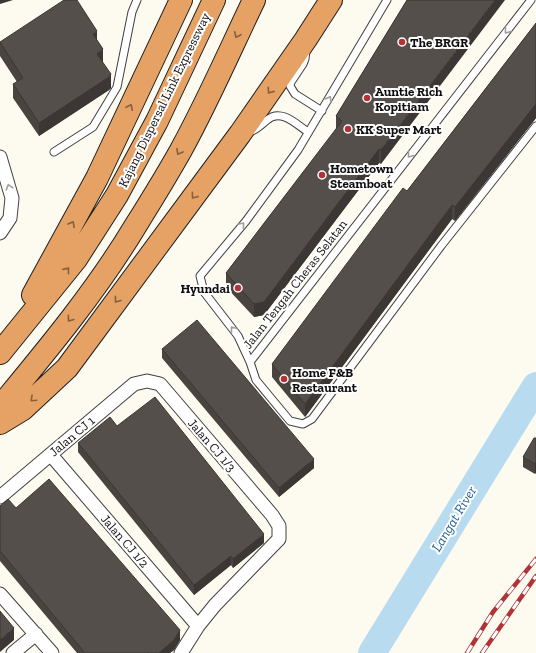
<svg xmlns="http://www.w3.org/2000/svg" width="536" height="653" font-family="'Zilla Slab',serif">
<rect width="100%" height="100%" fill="#fdfbf0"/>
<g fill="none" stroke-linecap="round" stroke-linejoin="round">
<!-- river -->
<path stroke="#b9dbf0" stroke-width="28" d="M372,653L536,386"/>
<defs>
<path id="service" d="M387,0L298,150L246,221L200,276L204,292L238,336L250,362L531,0
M306,51L305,59L303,64L291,82L290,86L295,94L322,111
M249,132C257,130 261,125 267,120C281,108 296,124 308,132
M54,152L93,127L117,87L132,12L137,0
M250,362L256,380L290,421L303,424L312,419L441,246L536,126"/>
<path id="minor" d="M0,157L12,198L10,218L0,233
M51,455L198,626
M0,497L134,384L147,381L160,384L272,515L279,526V539L215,605L198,626L181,653
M0,594L52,653
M13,653L36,634"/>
<path id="motorway" d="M33,295L97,178L181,0
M0,353L76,259L117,195L157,121L214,0
M0,407C48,349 97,290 136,225C151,201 167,175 181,150C208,101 230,50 254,0
M0,423L23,409L67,368L240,134L306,39L331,0"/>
</defs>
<!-- service casing -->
<use href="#service" stroke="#414141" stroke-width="9"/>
<!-- minor casing -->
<use href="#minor" stroke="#414141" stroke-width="15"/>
<!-- motorway casing -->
<use href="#motorway" stroke="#1f1f1f" stroke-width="24"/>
<!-- service -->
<use href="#service" stroke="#fff" stroke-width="7"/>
<!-- minor -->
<use href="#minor" stroke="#fff" stroke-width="13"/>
<!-- motorway -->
<use href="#motorway" stroke="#e6a265" stroke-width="22"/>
<defs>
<path id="rail" d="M467,653L493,612L536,559
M482,653L536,576"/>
</defs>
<!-- rail casing -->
<use href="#rail" stroke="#b13337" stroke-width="4.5"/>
<!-- rail -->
<use href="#rail" stroke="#fff" stroke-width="3" stroke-dasharray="9" stroke-linecap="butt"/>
</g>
<!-- wall -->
<path fill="#494440" d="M407,0L381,164L379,163L264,315L254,317L226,287V273L336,130V116Z
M536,23V118L455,221L452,219L305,417L272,377V364L407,191Z
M97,41L103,63L111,88L109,90L39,136L13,98V84L17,82L0,56V42Z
M162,349L314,468L279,497L162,358Z
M117,426L264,543L233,568L231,565L194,595L78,452V443Z
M536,438L535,474L523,467V457Z
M0,506L16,508L180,640L174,650L170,653H77L0,561Z"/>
<!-- shaded-wall -->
<path fill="#3c3734" d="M0,0H13L0,4Z
M495,0H505L381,164V150Z
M97,31V45L93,34Z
M103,49V63L97,54Z
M111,74V88L109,90L39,136V123Z
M536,104V118L455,221V207Z
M379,149V163L264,315L254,317V304Z
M452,205V219L305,417V404Z
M314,459V468L279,497V488Z
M536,463V473L535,474V464Z
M264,534V543L233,568V559Z
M231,556V565L194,595V585Z
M14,628V640L0,652V640Z
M180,630V640L174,650L170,653H159Z"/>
<!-- building -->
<path fill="#554f4b" stroke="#3c3734" d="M64,0H77L97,31L93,34L103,49L97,54L111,74L109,77L39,123L13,84L23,78L0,42Z
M407,0H495L381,150L379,149L264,302L254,304L226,273L342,121L336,116Z
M536,23V104L455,207L452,205L305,404L272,364L403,188L407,191Z
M197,320L314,459L279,488L162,349Z
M155,397L264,534L233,559L231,556L194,585L78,443L110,417L117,426Z
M534,438H536V463L535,464L523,457Z
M49,479L180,630L174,640L159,653H148V652L147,653H85L0,551V506L8,499L16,508Z
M0,611L14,628L0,640Z"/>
<!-- one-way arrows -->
<defs><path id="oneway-chevron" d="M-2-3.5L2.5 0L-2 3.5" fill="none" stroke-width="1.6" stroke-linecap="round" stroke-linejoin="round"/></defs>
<g stroke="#9f9f9f">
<use href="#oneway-chevron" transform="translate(507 31) rotate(128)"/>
<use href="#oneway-chevron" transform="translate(329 99) rotate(-60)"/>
<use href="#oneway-chevron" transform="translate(410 155) rotate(128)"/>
<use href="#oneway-chevron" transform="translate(9 187) rotate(-107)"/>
<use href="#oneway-chevron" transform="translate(242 225) rotate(-50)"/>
<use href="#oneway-chevron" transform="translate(233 329) rotate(-128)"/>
</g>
<g stroke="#855f3e">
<use href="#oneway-chevron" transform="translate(237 35) rotate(115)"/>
<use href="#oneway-chevron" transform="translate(270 91) rotate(125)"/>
<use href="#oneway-chevron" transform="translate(130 107) rotate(-65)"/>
<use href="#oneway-chevron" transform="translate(179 152) rotate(119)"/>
<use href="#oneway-chevron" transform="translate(194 196) rotate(126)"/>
<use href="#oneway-chevron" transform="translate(72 224) rotate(-61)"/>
<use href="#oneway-chevron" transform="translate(67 270) rotate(-51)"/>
<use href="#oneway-chevron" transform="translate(117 300) rotate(127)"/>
<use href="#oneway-chevron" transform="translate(70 319) rotate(127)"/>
<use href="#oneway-chevron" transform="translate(33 399) rotate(137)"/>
</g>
<!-- markers -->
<g fill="#b13337" stroke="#fff" stroke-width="1.5">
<circle cx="402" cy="42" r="4"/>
<circle cx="367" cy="98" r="4"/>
<circle cx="348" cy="129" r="4"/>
<circle cx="322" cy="175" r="4"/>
<circle cx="238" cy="288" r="4"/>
<circle cx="284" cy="379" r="4"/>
</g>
<g text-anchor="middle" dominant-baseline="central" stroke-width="4" stroke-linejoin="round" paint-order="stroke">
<!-- poi labels -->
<g font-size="13" font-weight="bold" fill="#0e0e0e" stroke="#fff" text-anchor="start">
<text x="410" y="42">The BRGR</text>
<text x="375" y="91">Auntie Rich<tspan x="375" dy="15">Kopitiam</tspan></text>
<text x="356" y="129">KK Super Mart</text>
<text x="330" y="168">Hometown<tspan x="330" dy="15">Steamboat</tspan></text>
<text x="230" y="288" text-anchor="end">Hyundai</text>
<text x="292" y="372">Home F&amp;B<tspan x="292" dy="15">Restaurant</tspan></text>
</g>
<!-- street labels -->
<g font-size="13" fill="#0e0e0e" stroke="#fff">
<text transform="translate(164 100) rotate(-64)">Kajang Dispersal Link Expressway</text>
<text transform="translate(295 284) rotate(-52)">Jalan Tengah Cheras Selatan</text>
<text transform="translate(72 436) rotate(-40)">Jalan CJ 1</text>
<text transform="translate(212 445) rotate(49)">Jalan CJ 1/3</text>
<text transform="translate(125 541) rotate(49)">Jalan CJ 1/2</text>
</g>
<!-- water labels -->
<g font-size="14" font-style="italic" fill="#236194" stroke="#fff">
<text transform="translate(454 519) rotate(-59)">Langat River</text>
</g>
</g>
</svg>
